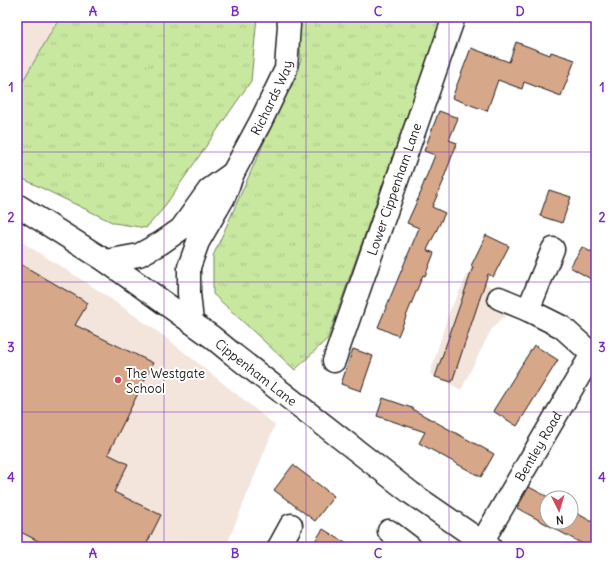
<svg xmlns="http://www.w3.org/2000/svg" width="613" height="564" font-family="Delius,sans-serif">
<defs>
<pattern id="park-tufts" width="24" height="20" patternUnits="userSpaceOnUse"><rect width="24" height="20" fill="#c8e8a0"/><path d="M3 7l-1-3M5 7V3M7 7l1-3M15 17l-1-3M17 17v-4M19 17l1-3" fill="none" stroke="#abc689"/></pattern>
</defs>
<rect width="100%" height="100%" fill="#fff"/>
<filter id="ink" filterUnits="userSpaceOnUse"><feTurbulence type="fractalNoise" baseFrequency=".025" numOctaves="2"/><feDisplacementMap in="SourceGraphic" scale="8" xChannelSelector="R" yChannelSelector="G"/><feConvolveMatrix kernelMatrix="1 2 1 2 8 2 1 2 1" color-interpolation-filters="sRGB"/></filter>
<g filter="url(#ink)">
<!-- built -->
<path fill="#f3e5dc" d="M17,17H60L24,81L17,77Z
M17,239L98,290L164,336L275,425L226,547H17Z
M471,267L488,275L486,284L504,293L507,315L499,321L491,330L461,390L447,382L430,374L449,312L461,288Z"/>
<!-- park -->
<path fill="url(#park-tufts)" stroke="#72825e" d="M60,17H257L251,81L162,210L146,228L114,223L17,176V91Z
M297,17H442L328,338L295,370L213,294V256L301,60Z"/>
<!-- building -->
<path fill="#d7a789" stroke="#1c1c1c" d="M516,42L550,55L551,52L575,60L561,96L524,82L522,89L498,80L487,111L452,98L471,48L509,62Z
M439,111L458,118L449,140L457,143L443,180H444L432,207L445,213L427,250L434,253L425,276L423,275L398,336L378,327L419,228L407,223L422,190H421L435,155L424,151Z
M549,190L571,197L562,223L540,216Z
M486,235L509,246L493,277L488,274L452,382L435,377L473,267L471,266Z
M582,247L596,255V282L570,267Z
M17,262L88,303L75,325L153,363L108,454L128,464L114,492L161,515L145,547H40L42,543L17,530Z
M534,345L558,360L517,426L493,411Z
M353,349L373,356L361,391L341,384Z
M383,398L412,408V409L494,454L481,477L419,443L425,432L377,416Z
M293,465L334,496L315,521L274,490Z
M529,487L550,498H547V522H571V510L596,524V547H588L517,508Z
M323,529L352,547H311Z"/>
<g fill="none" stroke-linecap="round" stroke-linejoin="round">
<defs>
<g id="street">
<path d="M106,261L139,255L161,243L181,229L209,190L233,173"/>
<path d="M499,298L528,310L562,327L592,354"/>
<path d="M528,310L553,249"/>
<path id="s1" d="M192,322L189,293V267L198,242L224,197L233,173L261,121L286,69L289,25L288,17"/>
<path id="s2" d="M334,361L454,17"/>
<path d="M389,531L410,547"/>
<path id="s3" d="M482,542L592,354L596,352"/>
<path d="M279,547L291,525"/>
</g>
<g id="secondary">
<path id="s4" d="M17,205L106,261L212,337L234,355L411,493L482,542L490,547"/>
</g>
</defs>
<!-- street casing -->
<use href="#street" stroke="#1c1c1c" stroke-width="25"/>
<!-- secondary casing -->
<use href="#secondary" stroke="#1c1c1c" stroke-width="25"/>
<!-- street -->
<use href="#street" stroke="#fff" stroke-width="22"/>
<!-- secondary -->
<use href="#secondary" stroke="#fff" stroke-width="22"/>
</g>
</g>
<!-- grid -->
<path fill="none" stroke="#7b2cbf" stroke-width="1" stroke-opacity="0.55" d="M164,17V547M306,17V547M449,17V547M17,152H596M17,282H596M17,412H596"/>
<!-- markers -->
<circle fill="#d1495b" stroke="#fff" stroke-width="1.5" cx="118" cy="380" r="4"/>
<g text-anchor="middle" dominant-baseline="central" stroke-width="4" stroke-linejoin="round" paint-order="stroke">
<!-- street labels -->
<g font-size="13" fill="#1c1c1c" stroke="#fff">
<text stroke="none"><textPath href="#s1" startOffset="244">Richards Way</textPath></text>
<text stroke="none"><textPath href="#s2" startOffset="182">Lower Cippenham Lane</textPath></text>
<text stroke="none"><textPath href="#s4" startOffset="292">Cippenham Lane</textPath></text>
<text stroke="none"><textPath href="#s3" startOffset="111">Bentley Road</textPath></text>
</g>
<!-- poi labels -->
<g font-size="13" fill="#1c1c1c" stroke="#fff" text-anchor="start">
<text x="126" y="373">The Westgate<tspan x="126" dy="15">School</tspan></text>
</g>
</g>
<!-- margin -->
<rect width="613" height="564" fill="none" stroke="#fff" stroke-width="44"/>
<!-- north arrow -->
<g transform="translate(559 510) rotate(175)"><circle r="19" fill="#ffffff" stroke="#a4a4a4"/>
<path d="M0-3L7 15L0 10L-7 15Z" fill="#d1495b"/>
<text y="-6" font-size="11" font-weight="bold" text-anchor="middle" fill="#1c1c1c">N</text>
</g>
<rect x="22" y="22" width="569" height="520" fill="none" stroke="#7b2cbf" stroke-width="1.5"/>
<g font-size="13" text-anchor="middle" font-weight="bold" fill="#7b2cbf">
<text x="93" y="16">A</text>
<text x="235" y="16">B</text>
<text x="378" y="16">C</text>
<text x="520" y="16">D</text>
<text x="11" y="92">1</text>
<text x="602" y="92">1</text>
<text x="11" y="222">2</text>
<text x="602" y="222">2</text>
<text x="11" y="352">3</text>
<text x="602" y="352">3</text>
<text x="11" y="482">4</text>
<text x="602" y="482">4</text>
<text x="93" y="558">A</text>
<text x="235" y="558">B</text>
<text x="378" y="558">C</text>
<text x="520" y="558">D</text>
</g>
</svg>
